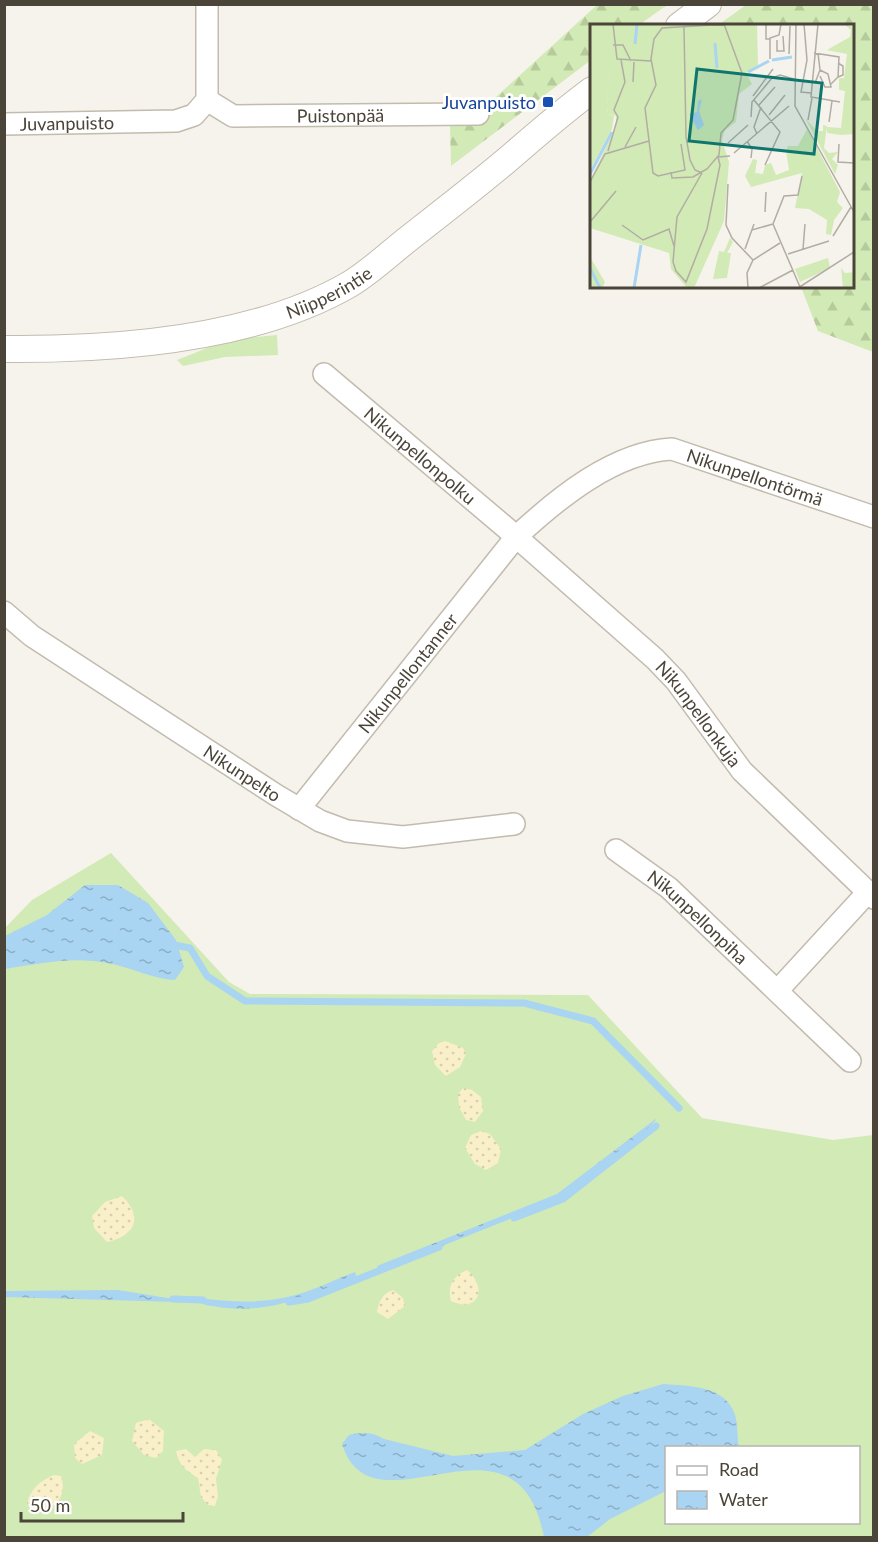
<svg xmlns="http://www.w3.org/2000/svg" width="878" height="1542" font-family="Lato,sans-serif">
<defs>
<pattern id="forest-firs" width="22" height="20" patternUnits="userSpaceOnUse" patternTransform="scale(1.5)"><rect width="22" height="20" fill="#d2eab5"/><path d="M5 1l3.5 6h-7zM16 11l3.5 6h-7z" fill="#b6ca9c"/></pattern>
<pattern id="sand-dots" width="8" height="8" patternUnits="userSpaceOnUse" patternTransform="scale(1.5)"><rect width="8" height="8" fill="#f9efc9"/><path d="M2 2h.1M6 6h.1" fill="none" stroke="#d7cead" stroke-width="1.8" stroke-linecap="round"/></pattern>
<pattern id="water-ripples" width="26" height="14" patternUnits="userSpaceOnUse" patternTransform="scale(1.5)"><rect width="26" height="14" fill="#a9d4f2"/><path d="M2 4q2-2 4 0t4 0M15 11q2-2 4 0t4 0" fill="none" stroke="#8caec5"/></pattern>
</defs>
<rect width="100%" height="100%" fill="#f6f3ec"/>
<!-- grass -->
<path fill="#d2eab5" fill-rule="evenodd" d="M277,335L278,355L225,357L183,366L177,360L227,340Z
M111,853L229,982L250,994L588,995L702,1118L833,1140L873,1135V1537H5V928L32,900ZM666,1448H858V1522H666Z"/>
<!-- forest -->
<path fill="url(#forest-firs)" d="M597,5H667L639,25L592,26L591,60L451,166L450,124L478,122L497,96Z
M746,5H873V352L818,331L801,287L852,286V26L718,25Z"/>
<!-- sand -->
<path fill="url(#sand-dots)" d="M445,1041L463,1048L466,1054L460,1067L446,1076L435,1065L432,1051L439,1043Z
M463,1088L472,1090L481,1097L483,1111L475,1122L466,1120L459,1107L458,1094Z
M481,1131L490,1134L501,1149L498,1163L486,1170L475,1164L465,1148L471,1135Z
M122,1196C144,1217 135,1236 107,1242L94,1228L92,1216L105,1202Z
M467,1270C488,1287 479,1314 451,1301C447,1286 453,1276 467,1270Z
M393,1290L403,1298L405,1306L388,1319L377,1312C379,1301 382,1294 393,1290Z
M149,1419L164,1431L163,1451L156,1458L144,1455L132,1441L136,1423Z
M90,1431L104,1438L102,1455L82,1464L75,1458L74,1444Z
M186,1449L195,1457L204,1449L216,1450L222,1460L216,1479L218,1496L215,1506L208,1505L201,1497L198,1478C185,1469 180,1467 176,1451Z
M54,1475L61,1476C68,1498 54,1511 33,1513L27,1503C31,1488 40,1481 54,1475Z"/>
<!-- water -->
<path fill="url(#water-ripples)" d="M85,885H118L148,903L176,940L184,967L175,980C152,979 131,967 107,963C75,956 37,964 5,969V936L47,915Z
M657,1118C647,1135 574,1191 553,1202L384,1269H379L377,1266L557,1194Z
M355,1272L357,1278C308,1294 272,1315 218,1307C209,1305 203,1306 196,1300L199,1298C239,1303 274,1304 311,1290C326,1285 340,1277 355,1272Z
M118,1290L180,1300L177,1302L5,1297V1291Z
M663,1384C688,1386 726,1385 735,1415C738,1425 737,1437 739,1447L666,1448V1491L610,1519L587,1537H544C516,1393 373,1542 342,1444L349,1435C363,1432 372,1432 384,1439L453,1456L525,1450L583,1414L623,1396Z"/>
<g fill="none" stroke-linecap="round" stroke-linejoin="round">
<!-- stream -->
<path stroke="#a9d4f2" stroke-width="7" d="M169,944L190,948L207,976L245,1001L524,1003L593,1021L679,1108
M514,1218L563,1199L656,1126
M173,1299L203,1300
M289,1302L308,1299L439,1247"/>
<defs>
<g id="minor">
<path id="s1" d="M207,100L233,116L478,114"/>
<path id="s2" d="M4,124L176,121L194,115L207,100V4"/>
<path id="s3" d="M324,374L505,527L655,659L676,681L742,771L874,898"/>
<path id="s4" d="M4,612L32,636L276,795L320,821L347,831L403,837L514,824"/>
<path id="s5" d="M299,809L516,537C558,498 614,452 672,449L874,517"/>
<path id="s6" d="M616,850L669,888L850,1061"/>
<path d="M778,990L868,892"/>
</g>
<g id="tertiary">
<path d="M679,26L708,4"/>
<path id="s7" d="M4,349C113,350 254,340 350,284C370,272 389,254 408,239C441,213 475,187 507,160C535,136 562,112 592,90"/>
</g>
</defs>
<!-- minor casing -->
<use href="#minor" stroke="#c2bbae" stroke-width="24"/>
<!-- tertiary casing -->
<use href="#tertiary" stroke="#c2bbae" stroke-width="28"/>
<!-- minor -->
<use href="#minor" stroke="#fff" stroke-width="21"/>
<!-- tertiary -->
<use href="#tertiary" stroke="#fff" stroke-width="26"/>
</g>
<!-- markers -->
<rect fill="#1a4fb4" stroke="#fff" stroke-width="2" x="542" y="96" width="12" height="12" rx="3"/>
<g text-anchor="middle" dominant-baseline="central" stroke-width="6" stroke-linejoin="round" paint-order="stroke">
<!-- transit labels -->
<g font-size="18" fill="#164399" stroke="#fff" text-anchor="end">
<text x="536" y="102">Juvanpuisto</text>
</g>
<!-- street labels -->
<g font-size="18" fill="#4b4439" stroke="#fff">
<text stroke="none"><textPath href="#s1" startOffset="138">Puistonpää</textPath></text>
<text stroke="none"><textPath href="#s2" startOffset="63">Juvanpuisto</textPath></text>
<text stroke="none"><textPath href="#s7" startOffset="333">Niipperintie</textPath></text>
<text stroke="none"><textPath href="#s3" startOffset="126">Nikunpellonpolku</textPath></text>
<text stroke="none"><textPath href="#s5" startOffset="618">Nikunpellontörmä</textPath></text>
<text stroke="none"><textPath href="#s5" startOffset="174">Nikunpellontanner</textPath></text>
<text stroke="none"><textPath href="#s3" startOffset="507">Nikunpellonkuja</textPath></text>
<text stroke="none"><textPath href="#s4" startOffset="288">Nikunpelto</textPath></text>
<text stroke="none"><textPath href="#s6" startOffset="106">Nikunpellonpiha</textPath></text>
</g>
</g>
<!-- overview -->
<g transform="translate(590 24)">
<rect width="264" height="264" fill="#f6f3ec"/>
<path d="M21,0H167L168,42L156,49L162,60L149,70L146,98L135,106L132,116L139,138L134,197L104,264H97L81,245L79,229L0,204V156L26,103V92L18,90L17,82ZM140,214L143,218L137,229H141L137,254L123,255L129,227L134,228ZM238,234L240,244L210,258L205,245Z" fill="#d2eab5"/>
<path d="M0,0H22L17,82L18,90L24,92L22,105L0,146ZM41,64L52,69L55,99L47,101L45,90L36,92V72ZM215,94L227,107H233V101L237,102L234,124L239,129L248,128L242,135L248,141L245,150ZM217,105L250,168L247,178L253,184L244,196L241,211L236,210L237,196L219,185L205,184L212,149L161,163L155,152L163,135L167,136L165,149L173,150L175,141L181,139L186,151L199,146L196,127L198,122H208ZM0,233L15,258L12,264H0ZM251,244L255,249L264,248V264H253Z" fill="#d2eab5"/>
<path d="M254,0L264,3V110L251,111L237,109V103L251,104L255,67L249,66V54H254L257,30L226,24L237,26L260,13L261,6Z" fill="#d2eab5"/>
<path d="M112,75L109,87L114,101L108,106L99,90L107,88L108,77Z" fill="#a9d4f2"/>
<path fill="none" stroke="#a9d4f2" stroke-width="3" d="M125,19L127,44M45,20L47,0M182,36L202,33M158,48L179,37M0,150L22,108M0,244L10,264M44,264L51,221"/>
<path fill="none" stroke="#b2ada4" stroke-width="1.5" d="M23,0L27,35L61,37M206,0L205,82L264,188M214,0L217,36L211,68L221,69M228,0L221,73L250,78M176,1V15H180M94,3L96,113L100,136L105,146L112,149M187,16V27H194L193,12M23,21H33L41,37M224,29L249,33L248,53L241,60M199,30L200,2M180,35V14L189,11L191,0M230,52L235,63H241L238,50L230,46M248,53L253,51V42L248,39M43,58L44,38M225,59L230,46L228,29M163,72L183,45M164,76L190,108L175,141M169,81L185,63M179,91L195,71M161,93L162,78L182,54L190,51L204,55M218,96L222,74M239,98L242,77M167,110L164,103L171,83M157,117L162,125L161,134M138,119L158,101M91,120L95,146L68,152L63,149L55,84L66,61L61,35L64,15L72,4L139,0M249,120L248,138L264,139M35,123L46,103M18,127L28,93L24,86L35,58L31,36M144,129L199,82M81,148L82,154L103,153L117,145L129,131L131,109L143,96L152,49L134,0M112,149L87,193L83,238L86,247L96,258L117,205L130,141L128,133L140,132M0,158L15,130L59,117M138,160L136,201L142,214L163,236M175,188L176,168M0,198L26,167M32,201L53,216L79,205L84,222M162,206L183,200M243,212L261,183M155,225L164,200M213,225L215,200M198,230L239,217M210,263L183,200L194,172L208,171L212,152M158,264L157,249L163,236L190,219M169,264L203,246M208,264L264,228"/>
<path fill="#0f766e" fill-opacity="0.15" stroke="#0f766e" stroke-width="3" d="M107,45L232,59L224,130L99,117Z"/>
<rect width="264" height="264" fill="none" stroke="#4b4439" stroke-width="3"/>
</g>
<!-- border -->
<rect width="878" height="1542" fill="none" stroke="#4b4439" stroke-width="12"/>
<!-- legend -->
<rect x="665" y="1446" width="195" height="78" fill="#ffffff" stroke="#b7b4b0" stroke-width="1.5"/>
<rect x="677" y="1466" width="30" height="9" fill="#ffffff" stroke="#b7b4b0" stroke-width="1.5"/>
<text x="719" y="1476" font-size="18" fill="#4b4439">Road</text>
<rect x="677" y="1491" width="30" height="18" fill="url(#water-ripples)" stroke="#b7b4b0" stroke-width="1.5"/>
<text x="719" y="1506" font-size="18" fill="#4b4439">Water</text>
<!-- scale -->
<path d="M21 1512v9h162v-9" fill="none" stroke="#4b4439" stroke-width="3"/>
<text x="30" y="1512" font-size="18" fill="#4b4439" stroke="#ffffff" stroke-width="4.5" paint-order="stroke">50 m</text>
</svg>
